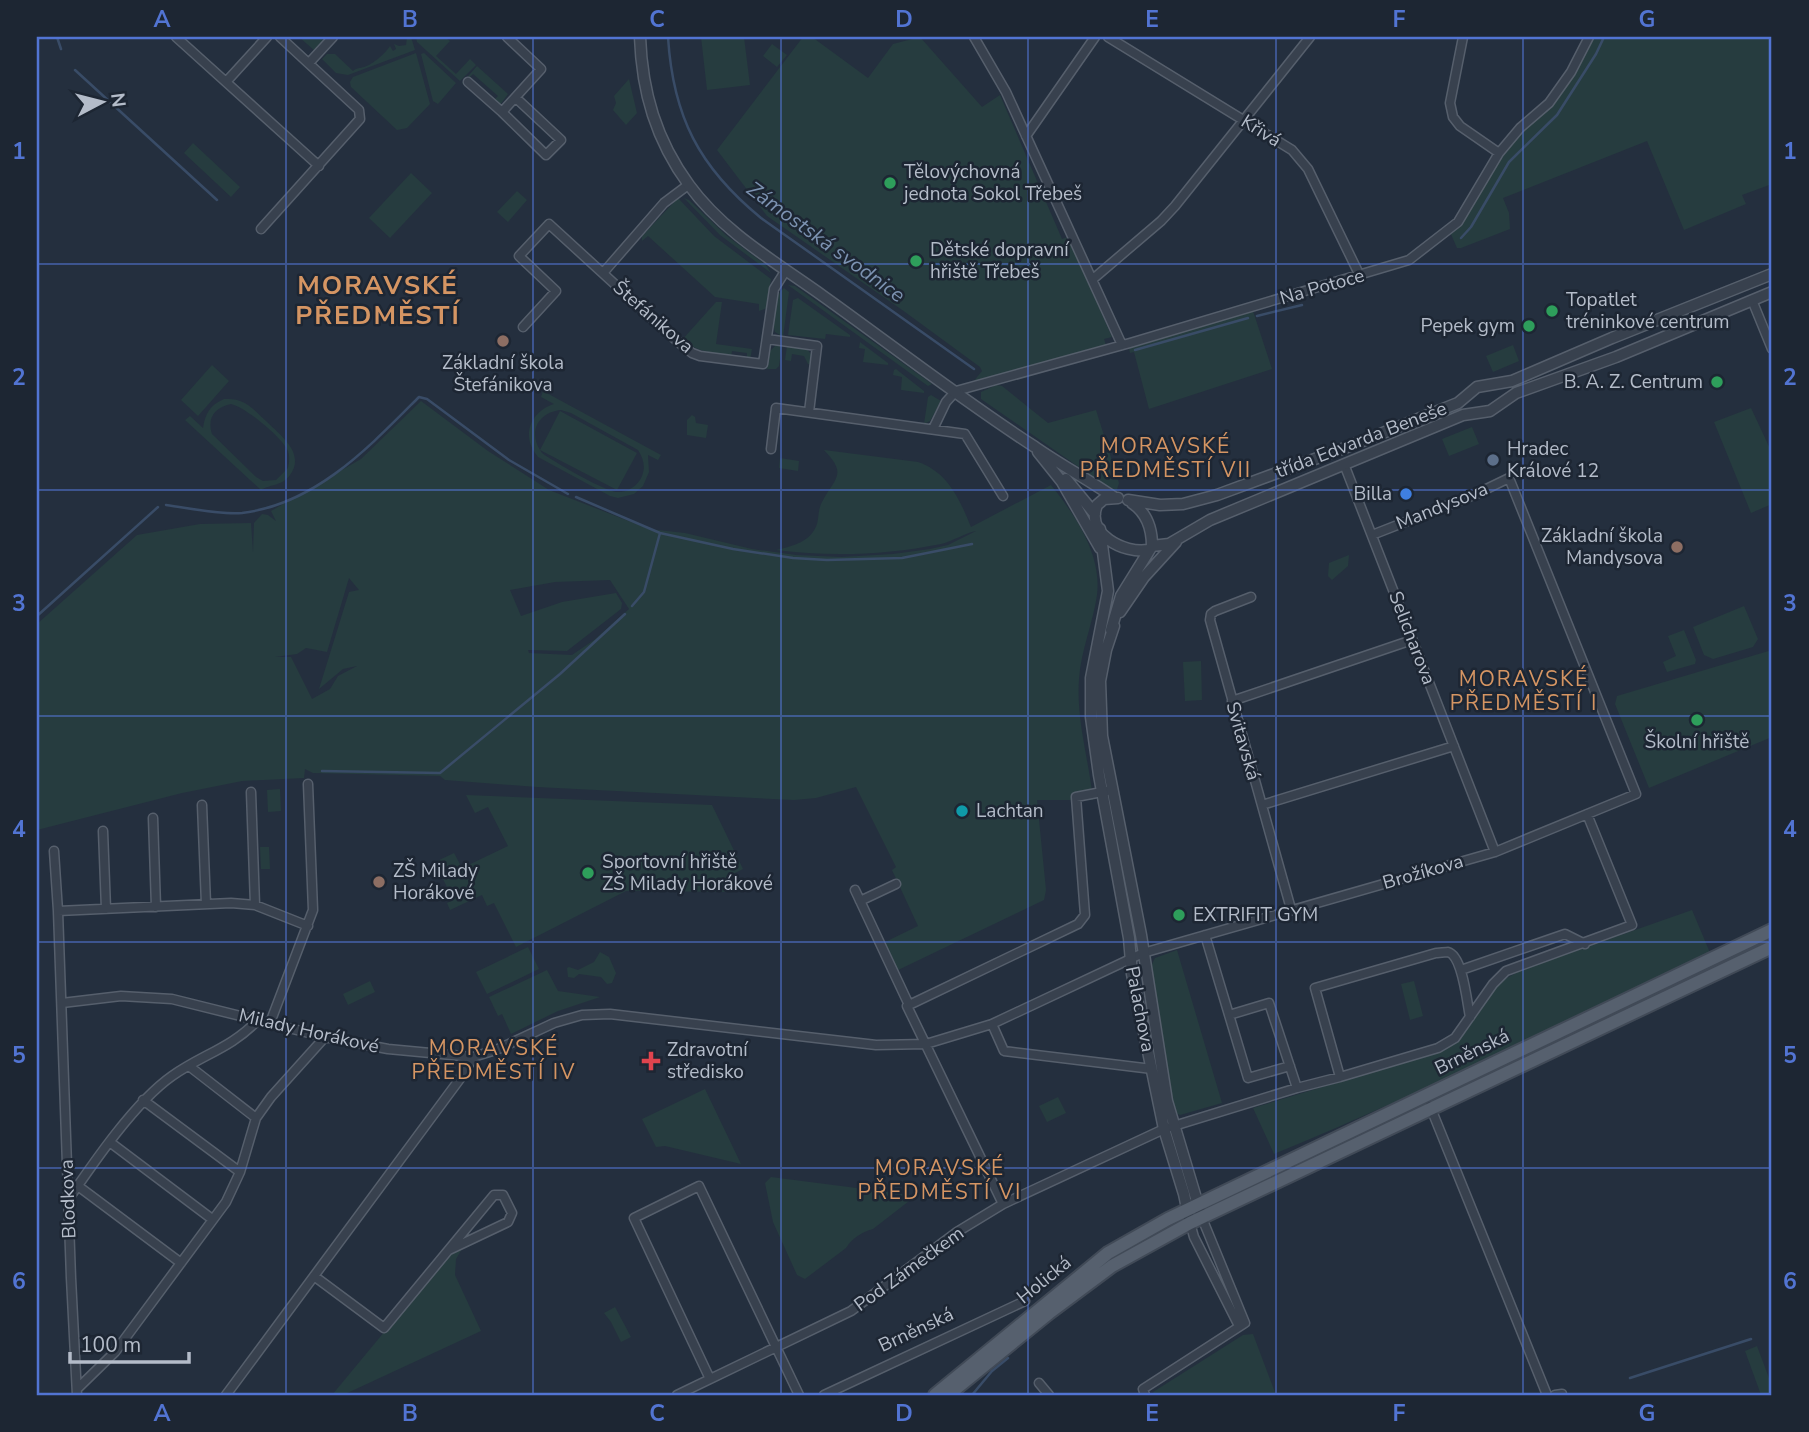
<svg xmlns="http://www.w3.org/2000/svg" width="1809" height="1432" font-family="'Nunito Sans',sans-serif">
<rect width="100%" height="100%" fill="#242f3e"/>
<!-- green -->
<path fill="#263c3f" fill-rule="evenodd" d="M299,37H328L315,51Z
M407,37H411L415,50L348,75L336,73L322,59L327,54H335L353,71C356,68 360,68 364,67C372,65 386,53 390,46L393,51L396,49L394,44L399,46L406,45Z
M416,37H445L450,41L436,56L456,74L470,59L476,65L460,81L417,42Z
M701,37H744L750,85L707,90Z
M803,37H812L868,78L893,44L920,37L982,107L1000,95L1062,239L1068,237L1112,337L1104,339L1106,345L973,382L982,371L980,367L905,312L767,216L717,150Z
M1592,37H1772V184L1742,195L1746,204L1684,230L1647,141L1503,198L1509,213L1510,229L1461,248H1457L1450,232L1500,157L1524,130L1551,105Z
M772,44L787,55L777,67L763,56Z
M416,53L430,104L407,128L397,130L351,87L350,82L353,77Z
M424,53L456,83L438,104L433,101L421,54Z
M477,66L508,94L500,105L493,101L498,96L473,74L463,84L462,83Z
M629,79L637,113L626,125L613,110L616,103L614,96Z
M193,143L240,187L231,197L184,153Z
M411,173L432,193L390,238L369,218Z
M517,191L527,200L508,222L497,212Z
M678,198L714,236L771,279L767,308L759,311V304L715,297L648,236L642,241V236Z
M684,198L689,200L727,236L766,265L771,273L720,235Z
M788,285L795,286L932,384L928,386Z
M784,288L789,292L783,337L775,332C771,319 773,297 784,288Z
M798,298L850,335V337L826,334L825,339L788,335L793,300Z
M716,302H722L716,344L752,349L750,360L747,359V353L732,351L731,357C713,354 697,351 682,340Z
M1253,311L1272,369L1149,409L1134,352L1130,353L1128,345Z
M860,342L888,363V365L863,362L865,349L859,348Z
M776,345H782L779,366L776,369H767L770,351Z
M1513,345L1519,361L1493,372L1486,356Z
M787,346L808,350L812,356L811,364H808L804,356L792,354L791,361L785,360Z
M212,365L229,381L198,416L181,400Z
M896,369L924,391V393L901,390L902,377L893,375L894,370Z
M996,385L1002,386L1048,423L1096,410L1119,483L1116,493L981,399V392Z
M543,391L661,455L658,460L648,455L649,472L643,486L634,494L618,498L610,496L538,457C521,438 529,412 554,404L541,397ZM561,410L571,413L638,450C643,458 646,466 642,476C638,486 627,493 616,492C603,490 554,462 542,453L540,450L617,490L637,453L560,411L540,450C528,431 539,412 561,410Z
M931,395L941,401L930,421L924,424L928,397Z
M224,399C230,399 235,399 240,401C250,404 258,414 266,421C280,435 306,453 290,475C282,486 271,484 261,490L185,420L190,416L203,428C205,414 210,405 224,399ZM231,404C245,407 282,437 288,451C290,457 289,463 288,468L276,480L263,481L256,477L212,434C207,418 214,408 231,404Z
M421,401L488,451L549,490L649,529L685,533L752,549L796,555L841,557L893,554L930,549L948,545L976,531C965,533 953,541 941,544C886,555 831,557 776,550C793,546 811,542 817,524C819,517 818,509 822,502C835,477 848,475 824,450L918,462C948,472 960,500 971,527L1051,485C1075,515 1102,554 1097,595C1093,623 1081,650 1079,679C1076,720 1089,760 1093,800H1037L1046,890L1044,900L896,971L883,943L918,926L892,870L896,867L856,787L816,798L794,800L537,787L445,780L440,776L313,773L305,769L304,778L242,781L182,793L37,830V624L137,535L200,524L251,523L253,552L254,523L262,514L268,515L276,521L271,511L361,459ZM349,578L359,590L349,592L319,689L343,669L357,666L338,676L330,689L312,699L291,657H275L297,654L306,648L327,652ZM610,580L629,609L594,640L572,655L529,653L528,650L567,651L621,609L622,603L616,593L562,602L521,616L510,590L555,582Z
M1751,408L1772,453V504L1751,513L1714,422Z
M692,415L695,417L696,423L708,425L706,438L687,435V420Z
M1472,427L1479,444L1449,456L1442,439Z
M780,458L799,461L798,471L779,468Z
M1349,555L1348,566L1332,580L1328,576L1329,563Z
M1744,606L1758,639L1753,647L1713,659L1704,655L1693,627Z
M1684,630L1696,660L1695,664L1667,672L1663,662L1676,656L1668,636Z
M1772,650V737L1649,788L1615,704L1617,696Z
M1201,661L1202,700L1185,701L1183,662Z
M280,789L281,811L268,812L267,790Z
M466,795L712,805L743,869L727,877L734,892L626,891L516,947L494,903L487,906L482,895L450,910L447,903L453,900L435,862L454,853L462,868L508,846L488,807L475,813Z
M260,847H269L270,869H261Z
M1692,910L1711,955C1566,1023 1422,1093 1274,1154L1253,1108L1445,1050L1460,1038L1500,982L1521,970Z
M528,947L539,969L487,994L476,972Z
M1177,950L1222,1103L1180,1115L1174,1112L1164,1060L1151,966L1155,958Z
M600,952L609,957L616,973L612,983L607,984L601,977L579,974L574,978L568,977L567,968L569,967L578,970L594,962Z
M547,970L558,991L600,997L558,1011L511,1034L502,1014L498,1016L489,997Z
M370,981L375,992L348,1005L343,994Z
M1414,981L1423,1016L1410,1020L1401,984Z
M705,1089L741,1164L665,1146L656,1147L642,1119Z
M1058,1097L1066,1113L1047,1122L1039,1106Z
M771,1177L911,1195L913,1198L873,1229C862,1232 852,1238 846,1248L805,1279L797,1275L773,1222L765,1183Z
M462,1249L456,1259L455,1275L481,1331L343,1395H332L448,1255Z
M615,1307L631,1337L621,1342L611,1322L604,1313Z
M1253,1334L1276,1395H1154L1153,1392L1243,1335Z
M1757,1346L1772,1386V1395H1761L1745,1351Z"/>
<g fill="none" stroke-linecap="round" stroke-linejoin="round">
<!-- stream -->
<path stroke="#394c67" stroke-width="2.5" d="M57,37L61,49
M668,37C673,117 699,167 761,218L974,369
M75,70L217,200
M1461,238L1471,227L1509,162L1557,115L1596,54L1604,37
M1257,316L1302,305
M1135,350L1248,318
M576,497L660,533L733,549L793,558L827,560L902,558L972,544
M166,505C189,508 220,515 242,513C316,504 369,447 419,397L427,399L509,460L568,494
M632,606L644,592L660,533
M37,616L158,507
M322,771L440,773L560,674L625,614
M1630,1378L1751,1339
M972,1395L992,1371L1008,1358"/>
<defs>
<path id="minor" d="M176,37L319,166
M507,37L541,69L502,112L546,155L561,140L516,98
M974,37L1006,92L1122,345
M1108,37L1292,150L1308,169L1360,276
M1463,37L1450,103L1453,117L1460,126L1499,153
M309,63L333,37
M226,82L267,37
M468,82L502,112
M1026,136L1095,37
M261,229L360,119L359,110L280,37
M603,273L664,203L688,185
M1093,279L1161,221L1175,206L1310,37
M1752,300L1772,349
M523,327L556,291L519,256L549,224L678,342L692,353L700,356L763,364L774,289L786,270
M767,339L817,346L809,412
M933,429L946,402L956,391L1130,343L1409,260L1458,222L1499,153L1520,128L1549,103L1571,72L1589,37
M771,449L776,408L965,434L1003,496
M1344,464L1495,852
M1251,597L1215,611L1211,614L1210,620L1291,909
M1232,701L1412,640
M251,792L255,905
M202,805L206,904
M1262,805L1454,746
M153,818L156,907
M103,831L106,909
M54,851L58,911
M855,890L909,1005
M860,901L896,884
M1205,935L1248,1078L1290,1066
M1461,970L1565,934L1585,944
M62,1003L121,996L172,999L325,1037L388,1049L473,1057L496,1050L554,1023L582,1015L610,1014L876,1045L926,1044L992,1024L1143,953L1495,852L1636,794L1509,478L1474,495L1372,535
M1229,1015L1269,1003L1297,1088
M270,1023L313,910L308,784
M992,1024L1004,1051L1152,1069
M189,1066L256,1118
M1340,1077L1315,988L1436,953C1437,953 1447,952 1448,952C1463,956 1467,1003 1470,1017
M143,1100L240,1172
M1430,1106L1547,1395
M111,1143L212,1219
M78,1186L181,1263
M68,1200C94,1162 135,1102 172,1076C203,1054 230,1049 258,1020
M1003,1204L907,1006L1078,924L1085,915L1076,797L1107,791
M1190,1223L1194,1237L1239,1326
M314,1276L384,1328L494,1195H503L512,1213L508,1222L449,1250
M710,1379L634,1218L699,1186L799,1395
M1039,1383L1049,1395
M77,1389L115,1352L226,1202L240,1172L256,1118L271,1097L325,1037
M77,1395L71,1278L58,911L231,903L255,905L308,926
M226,1395L465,1072L473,1057
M677,1395L851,1311L957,1232L1003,1204L1164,1129L1297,1088L1340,1077L1438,1048L1455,1038L1493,984L1506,971L1632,925L1587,814
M824,1395L1025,1301
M1145,1395L1143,1389L1245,1323L1202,1218
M1555,1395L1562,1394"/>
<path id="tertiary" d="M640,37C642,92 656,140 689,185C723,232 777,263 823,296C893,346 962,400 1035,447C1061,465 1089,480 1115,498
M1038,452L1062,482L1100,548
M1066,479L1095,514
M1118,498L1104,499L1097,505C1085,534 1124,554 1148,550
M1128,500L1160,505L1183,504L1217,495L1350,446L1458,403L1477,387L1512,381L1612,338L1772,274
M1132,503C1147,513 1152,528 1152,546
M1100,529L1108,591L1091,678V717L1099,775L1129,938L1132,974L1164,1129L1184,1194L1190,1223
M1120,612L1144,577L1176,542
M1114,626L1106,650L1100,681L1102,736L1141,935L1167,1101L1202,1218
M1111,630L1121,596L1152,546L1169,544L1210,520L1463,415L1490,411L1516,393L1616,357L1772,292"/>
<path id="primary" d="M935,1395L1108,1253L1168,1219L1772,930
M948,1395L1049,1313L1112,1266L1190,1223L1772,947"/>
</defs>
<!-- minor casing -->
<use href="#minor" stroke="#565f6c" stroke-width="11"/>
<!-- tertiary casing -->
<use href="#tertiary" stroke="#565f6c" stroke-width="13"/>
<!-- primary casing -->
<use href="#primary" stroke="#414a57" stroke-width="16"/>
<!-- minor -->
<use href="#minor" stroke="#38414e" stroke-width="8"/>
<!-- tertiary -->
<use href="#tertiary" stroke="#38414e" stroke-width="10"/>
<!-- primary -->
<use href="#primary" stroke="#56606e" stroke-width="12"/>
</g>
<!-- grid -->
<path fill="none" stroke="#5274d3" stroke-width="2" stroke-opacity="0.55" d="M286,37V1395M533,37V1395M781,37V1395M1028,37V1395M1276,37V1395M1523,37V1395M37,264H1772M37,490H1772M37,716H1772M37,942H1772M37,1168H1772"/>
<!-- markers -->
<g fill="#2e9e5b" stroke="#1d2633" stroke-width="2.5">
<circle cx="890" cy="183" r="7"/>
<circle cx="916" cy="261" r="7"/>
<circle cx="1552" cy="311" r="7"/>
<circle cx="1529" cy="326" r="7"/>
<circle cx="1717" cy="382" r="7"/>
<circle cx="1697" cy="720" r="7"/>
<circle cx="588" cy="873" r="7"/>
<circle cx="1179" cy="915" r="7"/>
</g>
<g fill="#8d6e63" stroke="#1d2633" stroke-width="2.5">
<circle cx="503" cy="341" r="7"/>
<circle cx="1677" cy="547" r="7"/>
<circle cx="379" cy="882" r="7"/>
</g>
<circle fill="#5c6f8a" stroke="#1d2633" stroke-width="2.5" cx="1493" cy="460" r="7"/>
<circle fill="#3f7fe0" stroke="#1d2633" stroke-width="2.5" cx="1406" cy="494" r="7"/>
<circle fill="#0f9aa8" stroke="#1d2633" stroke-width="2.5" cx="962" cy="811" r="7"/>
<path fill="#e0444e" stroke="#1d2633" stroke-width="2.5" d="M647.5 1050.5h7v7h7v7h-7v7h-7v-7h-7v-7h7z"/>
<g text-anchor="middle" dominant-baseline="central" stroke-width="5" stroke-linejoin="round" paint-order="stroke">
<!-- street labels -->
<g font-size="19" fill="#b4bcc9" stroke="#1d2633">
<text transform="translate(1261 131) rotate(32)">Křivá</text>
<text transform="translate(1322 287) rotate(-16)">Na Potoce</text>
<text transform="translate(653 317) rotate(41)">Štefánikova</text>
<text transform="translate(1361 440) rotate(-21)">třída Edvarda Beneše</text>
<text transform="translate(1442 506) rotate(-22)">Mandysova</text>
<text transform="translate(1412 638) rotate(69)">Selicharova</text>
<text transform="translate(1243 741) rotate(74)">Svitavská</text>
<text transform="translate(1423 872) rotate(-16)">Brožíkova</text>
<text transform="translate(1140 1009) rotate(79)">Palachova</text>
<text transform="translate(309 1031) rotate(13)">Milady Horákové</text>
<text transform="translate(1472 1052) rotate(-26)">Brněnská</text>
<text transform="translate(68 1199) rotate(-92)">Blodkova</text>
<text transform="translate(909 1269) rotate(-36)">Pod Zámečkem</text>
<text transform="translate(1044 1280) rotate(-39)">Holická</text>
<text transform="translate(916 1330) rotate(-25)">Brněnská</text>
</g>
<!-- poi labels -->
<g font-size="19" fill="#b4bcc9" stroke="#1d2633" text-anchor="start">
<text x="904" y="172">Tělovýchovná<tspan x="904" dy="22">jednota Sokol Třebeš</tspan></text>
<text x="930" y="250">Dětské dopravní<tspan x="930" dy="22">hřiště Třebeš</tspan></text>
<text x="1566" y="300">Topatlet<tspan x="1566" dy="22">tréninkové centrum</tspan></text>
<text x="1515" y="326" text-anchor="end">Pepek gym</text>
<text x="503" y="363" text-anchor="middle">Základní škola<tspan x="503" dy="22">Štefánikova</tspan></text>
<text x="1703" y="382" text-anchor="end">B. A. Z. Centrum</text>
<text x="1507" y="449">Hradec<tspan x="1507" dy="22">Králové 12</tspan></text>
<text x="1392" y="494" text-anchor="end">Billa</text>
<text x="1663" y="536" text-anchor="end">Základní škola<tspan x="1663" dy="22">Mandysova</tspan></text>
<text x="1697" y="742" text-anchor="middle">Školní hřiště</text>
<text x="976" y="811">Lachtan</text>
<text x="602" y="862">Sportovní hřiště<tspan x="602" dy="22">ZŠ Milady Horákové</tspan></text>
<text x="393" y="871">ZŠ Milady<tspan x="393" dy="22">Horákové</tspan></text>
<text x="1193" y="915">EXTRIFIT GYM</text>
<text x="667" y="1050">Zdravotní<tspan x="667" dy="22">středisko</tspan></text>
</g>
<!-- water labels -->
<g font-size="21" font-style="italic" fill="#7c92b1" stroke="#1d2633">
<text transform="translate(826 242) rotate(36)">Zámostská svodnice</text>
</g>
<!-- neighbourhood labels -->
<g font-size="21" letter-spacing="2" fill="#d59563" stroke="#1d2633">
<text x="1166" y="446">MORAVSKÉ<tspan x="1166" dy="24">PŘEDMĚSTÍ VII</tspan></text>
<text x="1524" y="679">MORAVSKÉ<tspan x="1524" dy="24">PŘEDMĚSTÍ I</tspan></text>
<text x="494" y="1048">MORAVSKÉ<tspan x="494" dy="24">PŘEDMĚSTÍ IV</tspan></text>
<text x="940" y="1168">MORAVSKÉ<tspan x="940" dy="24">PŘEDMĚSTÍ VI</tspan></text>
</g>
<!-- district labels -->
<g font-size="26" font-weight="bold" letter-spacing="2" fill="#d59563" stroke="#1d2633">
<text x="378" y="285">MORAVSKÉ<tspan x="378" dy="30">PŘEDMĚSTÍ</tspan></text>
</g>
</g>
<!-- border -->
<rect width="1809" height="1432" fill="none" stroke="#1d2633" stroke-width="77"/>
<!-- north arrow -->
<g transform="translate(102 102) rotate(83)" stroke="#1d2633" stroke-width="5" paint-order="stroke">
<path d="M0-5L12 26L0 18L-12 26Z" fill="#b4bcc9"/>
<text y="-10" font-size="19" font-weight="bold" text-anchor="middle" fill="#b4bcc9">N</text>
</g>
<!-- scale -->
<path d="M70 1352v10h119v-10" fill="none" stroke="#b4bcc9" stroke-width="3.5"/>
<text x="80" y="1352" font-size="21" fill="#b4bcc9" stroke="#1d2633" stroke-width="5" paint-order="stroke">100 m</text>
<rect x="38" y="38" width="1732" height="1356" fill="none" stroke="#5274d3" stroke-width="2.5"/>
<g font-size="23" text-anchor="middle" font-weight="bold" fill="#5274d3">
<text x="162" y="27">A</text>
<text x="410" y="27">B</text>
<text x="657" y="27">C</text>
<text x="904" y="27">D</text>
<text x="1152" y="27">E</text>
<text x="1399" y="27">F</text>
<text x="1647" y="27">G</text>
<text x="19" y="159">1</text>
<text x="1790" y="159">1</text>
<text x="19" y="385">2</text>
<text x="1790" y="385">2</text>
<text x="19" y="611">3</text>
<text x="1790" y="611">3</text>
<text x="19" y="837">4</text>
<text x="1790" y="837">4</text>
<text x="19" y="1063">5</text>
<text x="1790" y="1063">5</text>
<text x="19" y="1289">6</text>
<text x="1790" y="1289">6</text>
<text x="162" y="1421">A</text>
<text x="410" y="1421">B</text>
<text x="657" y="1421">C</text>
<text x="904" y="1421">D</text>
<text x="1152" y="1421">E</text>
<text x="1399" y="1421">F</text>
<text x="1647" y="1421">G</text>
</g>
</svg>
